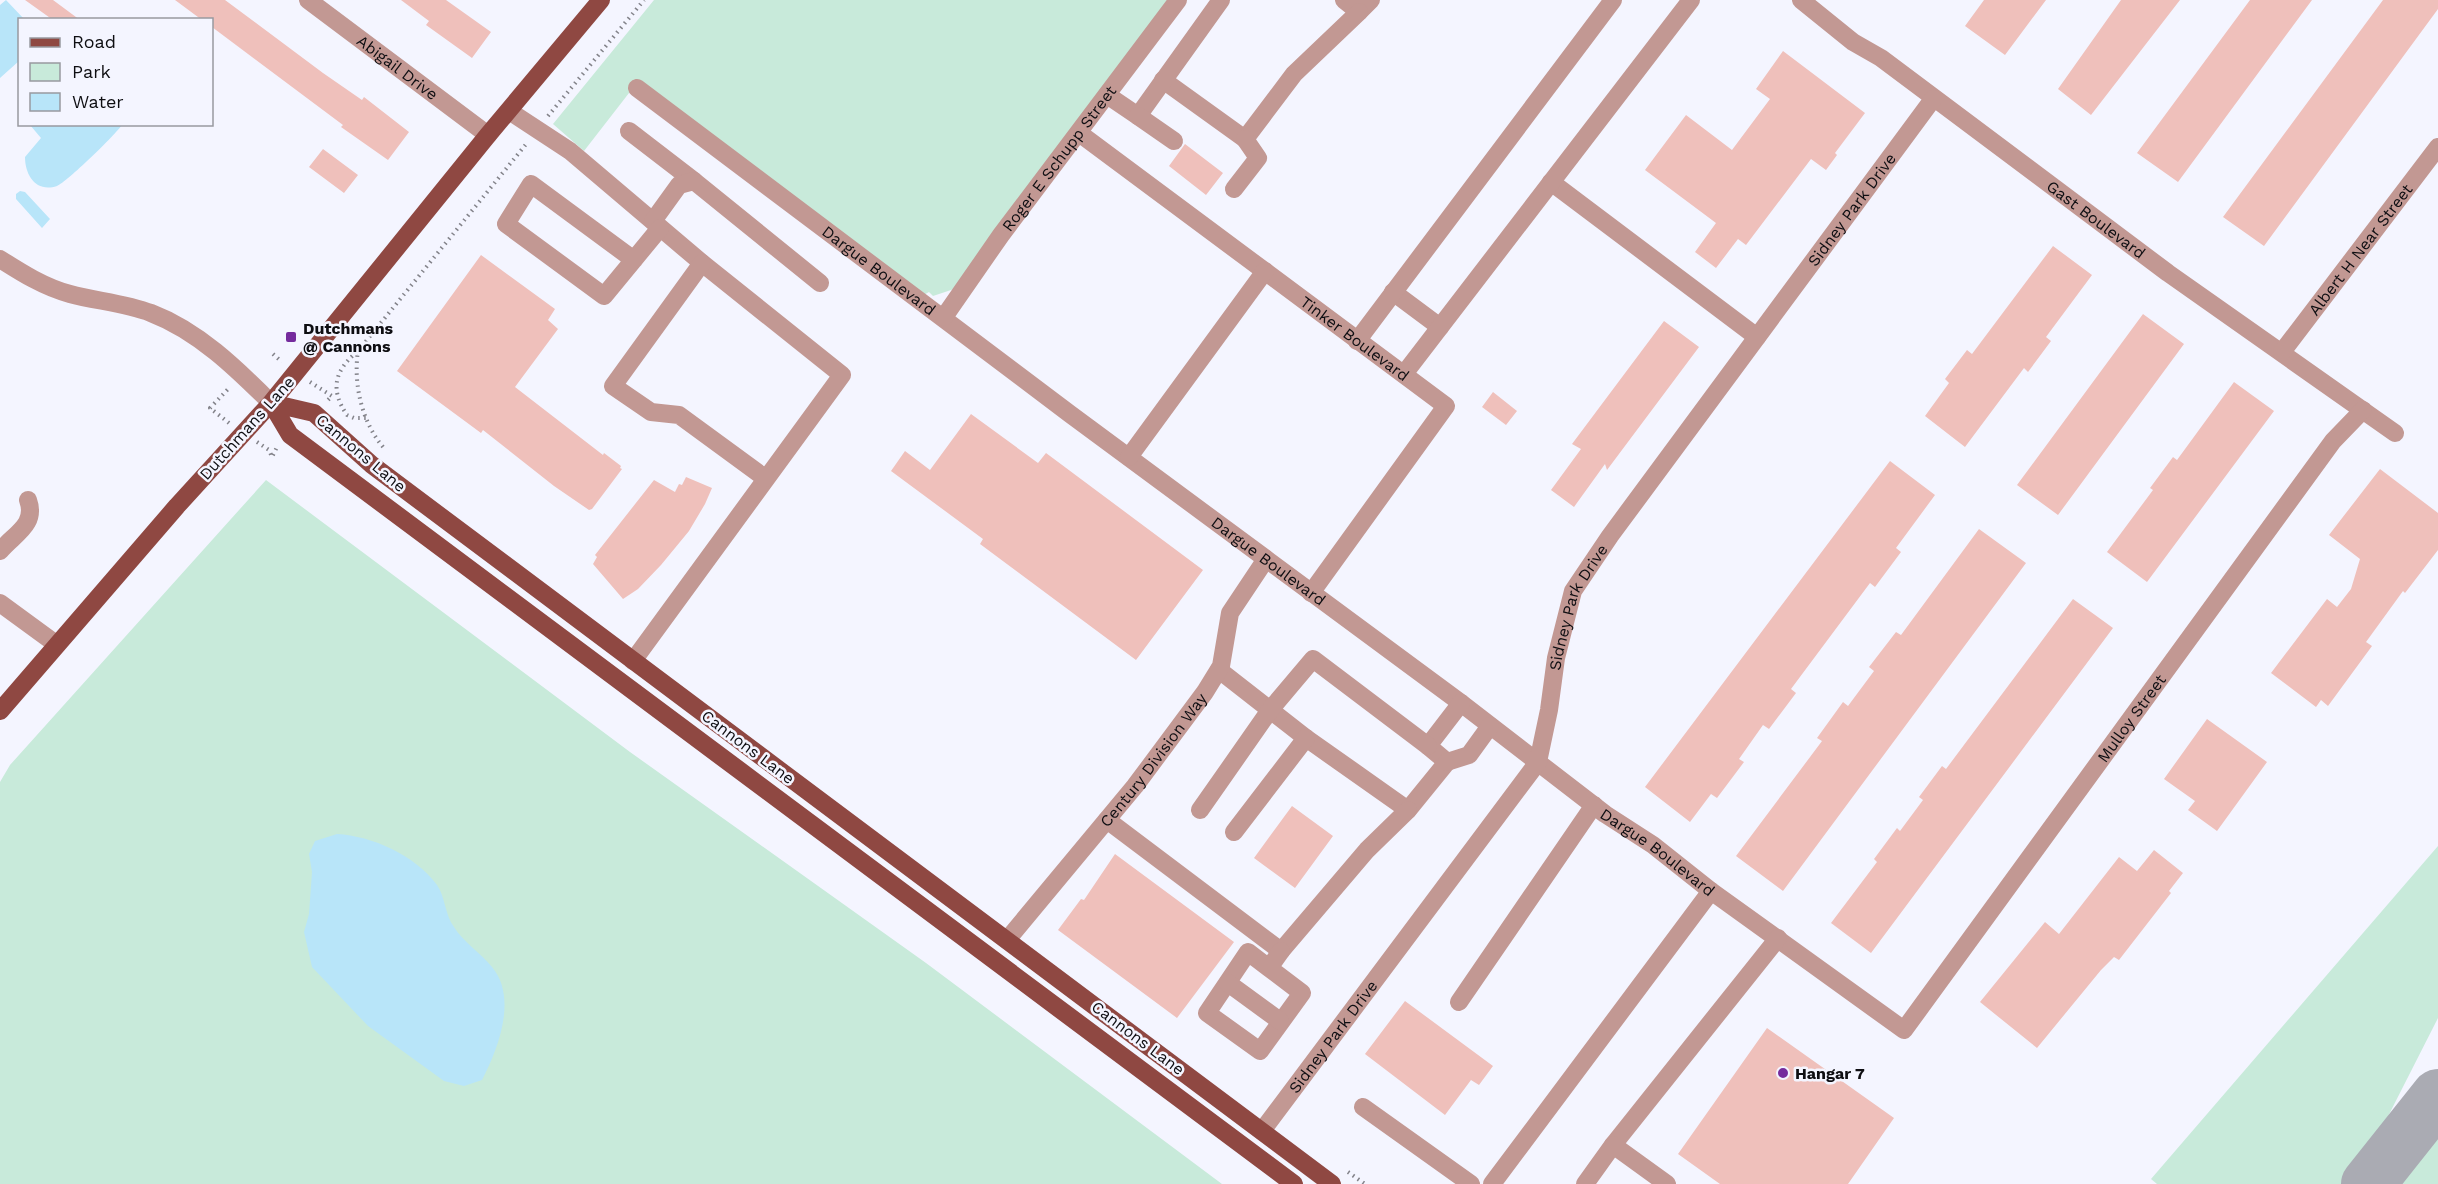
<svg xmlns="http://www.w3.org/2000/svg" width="2438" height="1184" font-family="'Work Sans',sans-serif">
<rect width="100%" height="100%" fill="#f4f5ff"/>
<!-- green -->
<path fill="#c8eada" d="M654,0H1173L954,289L933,296L929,292L920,297L636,84L584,151L553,124Z
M266,480L630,752L926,963L1222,1184H0V782L10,765Z
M2438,846V1018L2376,1140L2349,1184H2157L2151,1179Z
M2438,1129V1184H2394Z"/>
<!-- water -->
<path fill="#b8e5f9" d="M6,0L24,19L20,20L19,61L0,78V5Z
M30,125H122C115,135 67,182 57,186C36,193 25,175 25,157L41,138Z
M20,191L25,192L50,219L42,228L16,199V194Z
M337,834C372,836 415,855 437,885C445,896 445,915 454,927C463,942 481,953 492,967C518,998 498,1049 482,1080L464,1086L444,1081L368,1026L312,967L304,932L309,914L312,872L309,854L315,841Z"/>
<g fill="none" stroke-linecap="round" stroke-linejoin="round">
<!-- taxiway -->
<path stroke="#aaabb3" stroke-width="54" d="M2368,1184L2438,1096"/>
</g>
<!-- building -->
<path fill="#efc0bb" d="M25,0H53L80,20H53Z
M175,0H225L323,73L362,100L364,97L409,132L388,160L341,127L343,125L212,27V20H202Z
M401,0H446L491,32L472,58L426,25L429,21Z
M1984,0H2046L2005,55L1965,26Z
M2121,0H2180L2091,115L2058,89Z
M2250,0H2312L2178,182L2137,153Z
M2383,0H2438V9L2264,246L2223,217Z
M1783,51L1865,113L1835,153L1837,155L1826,170L1811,159L1746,245L1738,239L1716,268L1695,252L1716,223L1645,170L1686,115L1732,150L1770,99L1756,89Z
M1185,144L1223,173L1206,195L1169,166Z
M323,149L358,175L344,193L309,167Z
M2053,246L2092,275L2046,337L2051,341L2028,372L2024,368L1965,447L1925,416L1949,383L1945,379L1967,350L1972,354Z
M481,255L555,309L548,320L558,329L515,387L603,455L604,453L621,466L620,468L622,469L592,509L589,510L554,486L483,430L481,433L397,371Z
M2143,314L2184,344L2058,515L2017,485Z
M1664,321L1699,347L1607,470L1605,464L1574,507L1551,490L1581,449L1572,444Z
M2234,382L2274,411L2147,582L2107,552L2153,490L2150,488L2173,457L2177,460Z
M1493,392L1517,411L1506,425L1482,407Z
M971,414L1038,463L1046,453L1203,570L1136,660L980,544L983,539L891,471L905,451L930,470Z
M1890,461L1935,495L1896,548L1901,552L1875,587L1870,583L1791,689L1796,693L1769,729L1763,725L1739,759L1744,762L1717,798L1711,794L1690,822L1645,787Z
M2380,469L2438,513V550L2405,593L2403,591L2366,642L2372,646L2328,706L2321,700L2316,707L2271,673L2327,599L2337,607L2351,589L2360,559L2329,535Z
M686,477L712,488L705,504L689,531L661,565L638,589L623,599L593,564L597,557L595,555L654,480L675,492L679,484L682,485Z
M1979,529L2026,563L1783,891L1736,856L1822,741L1817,738L1843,702L1848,706L1874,671L1869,667L1896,632L1901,635Z
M2073,599L2113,628L1871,953L1831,923L1877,862L1874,859L1897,828L1900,831L1923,800L1919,797L1942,766L1946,769Z
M2207,719L2267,762L2217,831L2188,810L2195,801L2164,779Z
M1292,806L1333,836L1295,888L1254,858Z
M2154,850L2183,873L2169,891L2171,893L2119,960L2114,957L2101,970L2037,1048L1980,1002L2045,922L2059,934L2119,857L2137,871Z
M1115,854L1234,942L1177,1018L1058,930L1081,899L1084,900Z
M1405,1001L1493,1066L1479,1085L1471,1080L1445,1115L1365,1054Z
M1767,1028L1894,1118L1848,1184H1720L1678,1154Z"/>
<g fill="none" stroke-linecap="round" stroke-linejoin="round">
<!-- path -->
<path stroke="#83838a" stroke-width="4" stroke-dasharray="1.5 4.5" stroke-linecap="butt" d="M548,116L644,0
M357,352C334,371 330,390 347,415L354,418H367
M273,354L282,362
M310,382L332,396L326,402
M229,423L210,408L230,387
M257,442L269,450L272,457L278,445
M383,447C362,422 353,384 358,351L527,143
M1348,1172L1365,1184"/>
<!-- minor -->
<g stroke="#c29893" stroke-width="18">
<path id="s1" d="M308,0L488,135"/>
<path d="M1344,0L1359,12L1371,0"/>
<path id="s2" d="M1801,0L1853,42L1881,58L2168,273L2395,433"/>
<path d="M1163,80L1245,139L1294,74L1359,12"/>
<path id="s3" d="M637,88L1070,414L1461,703L1605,814L1653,845L1711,891L1904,1030L2333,441L2363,410"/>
<path d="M1107,95L1138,116L1221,0"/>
<path d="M509,111L570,151L702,263L842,375L633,661"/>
<path d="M1138,116L1174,141"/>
<path d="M629,131L694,181"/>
<path id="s4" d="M1079,133L1446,406L1311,593"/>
<path d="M1551,182L1757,337"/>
<path d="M1234,189L1258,158L1245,139"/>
<path d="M653,221L679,185L694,181L820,283"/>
<path d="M0,259C22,273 44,287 70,294C96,301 125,303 151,313C198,331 236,368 271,403"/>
<path d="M634,260L531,184L506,224L604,296L660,228"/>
<path d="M702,263L613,386L651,412L679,415L765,478"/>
<path d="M1393,292L1440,327"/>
<path id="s5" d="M944,317L1001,235L1178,0"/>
<path d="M1357,341L1613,0"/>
<path id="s6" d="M2282,352L2438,147"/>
<path d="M1404,374L1691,0"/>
<path d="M1129,457L1265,271"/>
<path d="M0,551C14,534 37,525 28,500"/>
<path d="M0,603L56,644"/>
<path d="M1219,670L1306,738L1408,810L1447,762L1428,746L1461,703"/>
<path d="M1447,762L1469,755L1490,726"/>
<path d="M1200,810L1270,710L1313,659L1428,746"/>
<path d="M1107,820L1281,951L1367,850L1408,810"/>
<path d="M1234,832L1306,738"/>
<path id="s7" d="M1007,940L1135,786L1205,692L1221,666L1230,613L1266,559"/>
<path d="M1269,968L1302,993L1260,1051L1207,1013L1248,952L1269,968L1281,951"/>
<path d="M1228,983L1280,1021"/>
<path d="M1459,1002L1594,805"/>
<path d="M1363,1107L1471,1184"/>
<path id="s8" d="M1262,1131L1538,762L1549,710L1556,658L1573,591L1610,536L1933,99"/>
<path d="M1613,1145L1778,938"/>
<path d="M1492,1184L1711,891"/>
<path d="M1585,1184L1613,1145L1667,1184"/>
</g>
<!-- major -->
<path stroke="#8f4842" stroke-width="18" d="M271,403L314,413L372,465L1332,1184
M271,403L290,435L1294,1184
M0,711L177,506L271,403L488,135L601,0"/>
</g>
<!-- markers -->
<g fill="#752b9d" stroke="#f4f5ff" stroke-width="2">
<rect x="285" y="331" width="12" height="12" rx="3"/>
<circle cx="1783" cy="1073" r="6"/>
</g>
<g text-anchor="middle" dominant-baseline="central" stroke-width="5" stroke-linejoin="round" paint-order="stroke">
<!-- street labels -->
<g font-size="16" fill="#0e0e12" stroke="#f4f5ff">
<text stroke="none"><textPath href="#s1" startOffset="112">Abigail Drive</textPath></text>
<text stroke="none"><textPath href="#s5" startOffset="196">Roger E Schupp Street</textPath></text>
<text stroke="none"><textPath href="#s8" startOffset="1108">Sidney Park Drive</textPath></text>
<text stroke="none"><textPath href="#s2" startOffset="368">Gast Boulevard</textPath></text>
<text stroke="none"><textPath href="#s6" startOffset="129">Albert H Near Street</textPath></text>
<text stroke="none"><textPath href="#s3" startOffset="303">Dargue Boulevard</textPath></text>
<text stroke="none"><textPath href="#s4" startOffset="344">Tinker Boulevard</textPath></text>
<text transform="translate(247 428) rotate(-48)">Dutchmans Lane</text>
<text transform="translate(361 453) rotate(40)">Cannons Lane</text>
<text stroke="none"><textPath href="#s3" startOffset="789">Dargue Boulevard</textPath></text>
<text stroke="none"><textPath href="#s8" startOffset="622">Sidney Park Drive</textPath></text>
<text stroke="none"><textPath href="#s3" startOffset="1965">Mulloy Street</textPath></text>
<text transform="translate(748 747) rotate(37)">Cannons Lane</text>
<text stroke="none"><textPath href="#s7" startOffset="232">Century Division Way</textPath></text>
<text stroke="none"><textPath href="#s3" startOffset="1275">Dargue Boulevard</textPath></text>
<text stroke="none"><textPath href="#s8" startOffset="118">Sidney Park Drive</textPath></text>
<text transform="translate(1138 1038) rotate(37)">Cannons Lane</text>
</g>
<!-- poi labels -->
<g font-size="16" font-weight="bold" fill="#0e0e12" stroke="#f4f5ff" text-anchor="start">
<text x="303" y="328">Dutchmans<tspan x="303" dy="18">@ Cannons</tspan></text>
<text x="1795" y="1073">Hangar 7</text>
</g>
</g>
<!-- legend -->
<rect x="18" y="18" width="195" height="108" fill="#f4f5ff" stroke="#9899a0" stroke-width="1.5"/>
<rect x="30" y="38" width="30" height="9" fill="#8f4842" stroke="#9899a0" stroke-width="1.5"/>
<text x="72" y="48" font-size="18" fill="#0e0e12">Road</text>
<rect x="30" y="63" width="30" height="18" fill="#c8eada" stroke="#9899a0" stroke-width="1.5"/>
<text x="72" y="78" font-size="18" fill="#0e0e12">Park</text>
<rect x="30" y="93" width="30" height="18" fill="#b8e5f9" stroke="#9899a0" stroke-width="1.5"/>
<text x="72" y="108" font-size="18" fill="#0e0e12">Water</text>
</svg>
